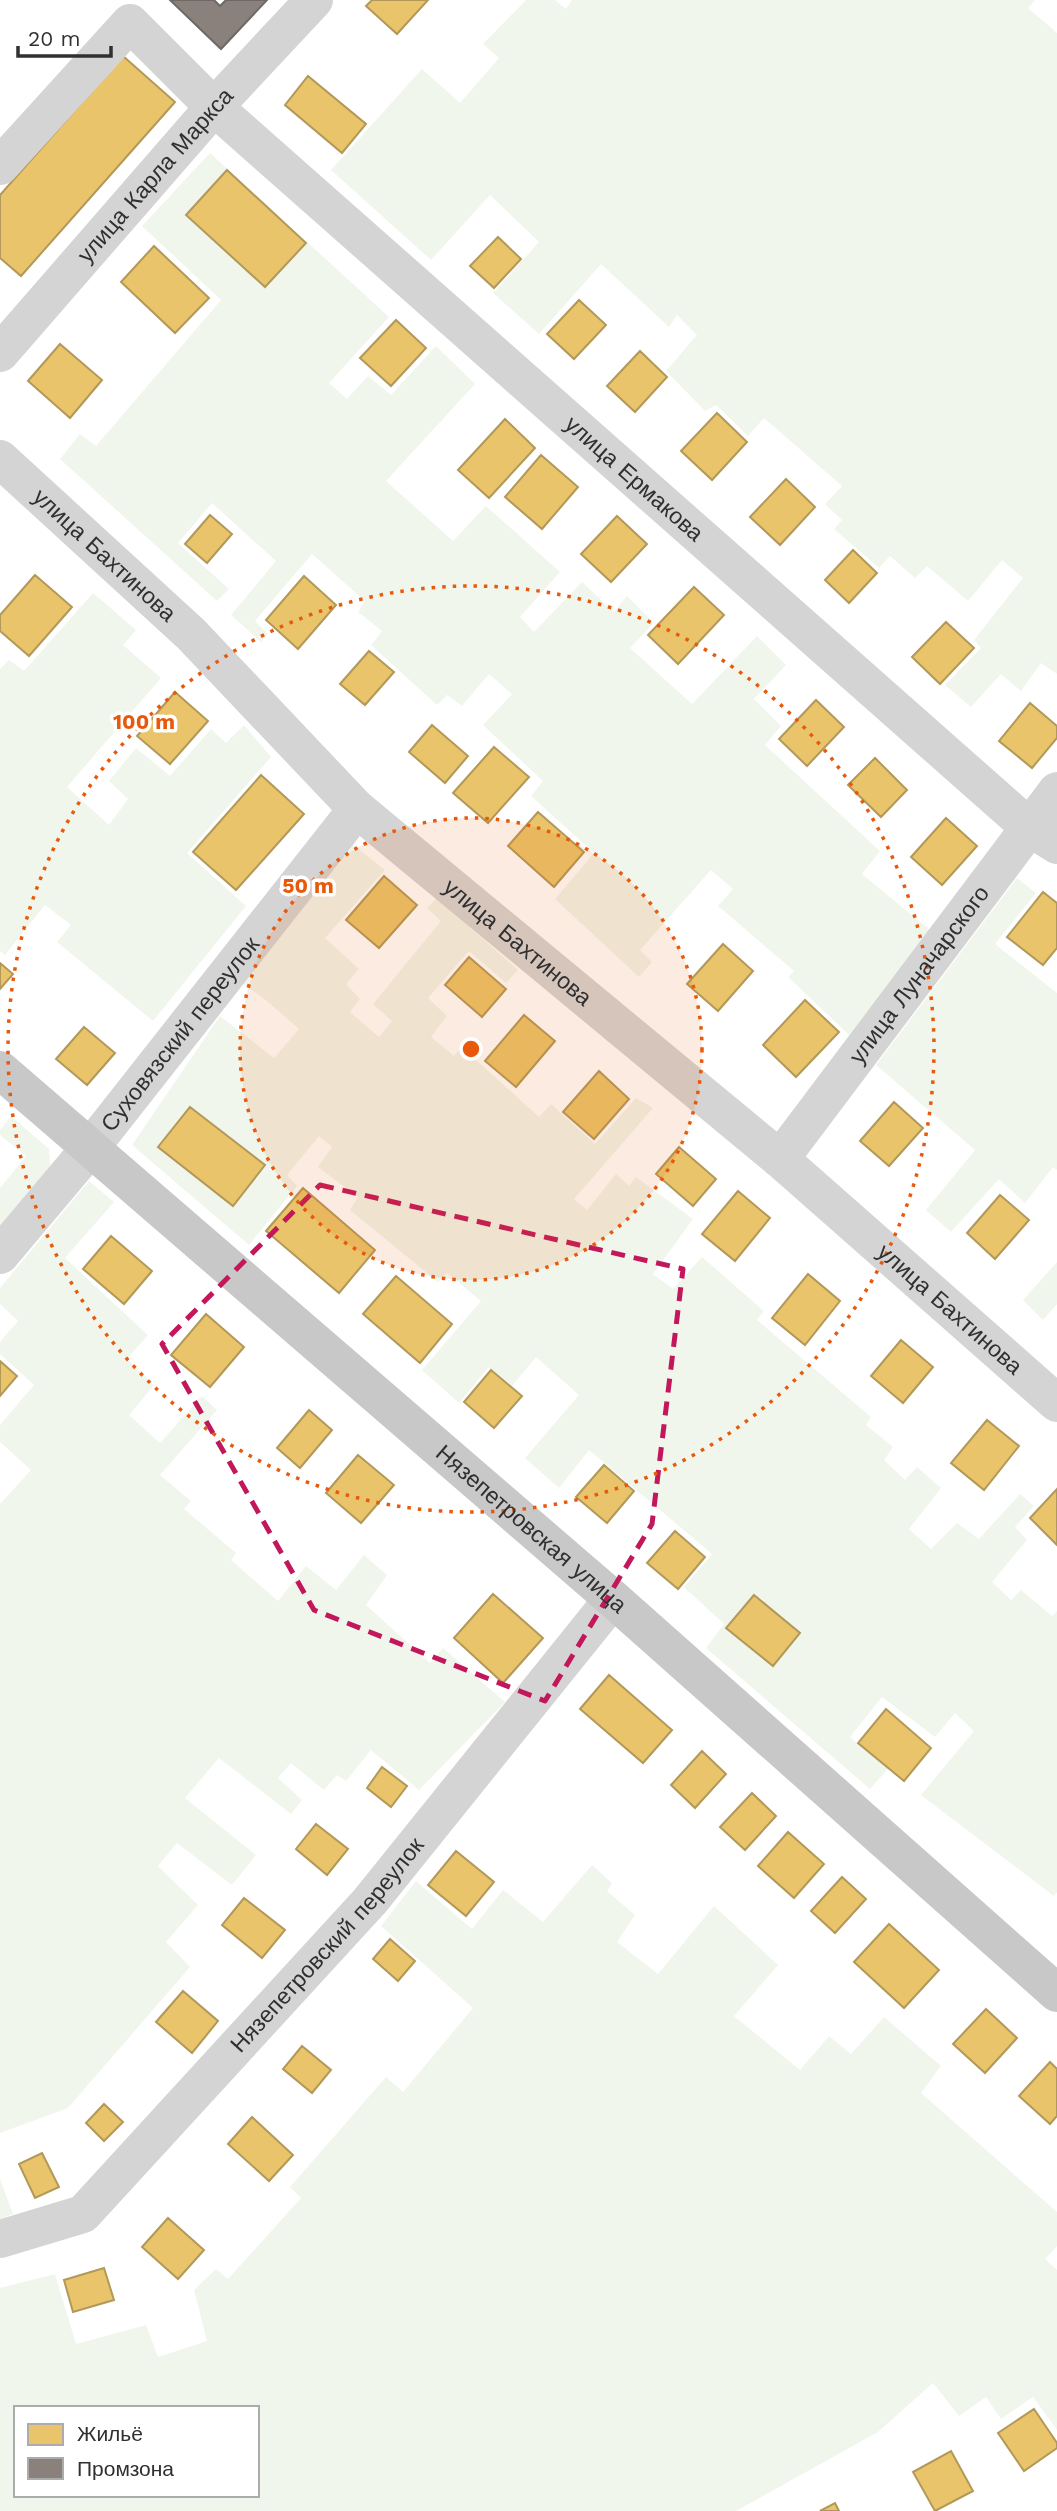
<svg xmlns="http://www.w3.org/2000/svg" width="1057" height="2511" font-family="'Work Sans',sans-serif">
<rect width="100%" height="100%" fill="#fff"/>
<!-- green -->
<path fill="#f1f6ec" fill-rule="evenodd" d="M526,0H555L566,9L572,0H1035L1028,8L1057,33V674L1041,663L1021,691L1001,674L971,707L945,685L981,648L974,640L1023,578L1002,560L968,601L927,566L915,578L890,556L879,568L834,529L842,520L825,504L842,486L764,418L748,436L716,405L705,411L666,371L697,335L677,315L669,327L601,264L539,334L493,293L539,242L490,195L431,260L331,170L422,69L460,103L499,58L483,44Z
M210,153L389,317L329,383L347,399L368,376L391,395L436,346L475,384L386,481L453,541L486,506L560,572L520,617L534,632L582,582L614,612L627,596L654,623L630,648L692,704L757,636L786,665L754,699L781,726L765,745L880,851L862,874L931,931L849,1035L788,977L794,971L718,906L733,889L711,870L640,950L652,962L639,977L555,899L594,853L531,796L543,781L483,725L512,694L489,674L462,706L447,695L437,705L371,645L382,631L358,612L365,601L312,554L255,621L268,634L261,642L231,615L276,561L212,503L178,543L229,589L217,601L60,459L80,434L96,446L221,300L142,226Z
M93,593L136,630L123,645L161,678L67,787L109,825L128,799L109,781L136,748L170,776L211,729L226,743L244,725L271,757L187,853L246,906L153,1021L57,942L71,925L45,905L5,955L0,951V669L9,660L24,671Z
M351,843L385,870L325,938L359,969L346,984L360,999L350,1012L379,1037L392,1021L373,1004L441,921L427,908L437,898L518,970L506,983L469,951L428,998L447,1016L431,1037L454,1056L462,1047L539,1117L551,1104L595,1144L636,1098L653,1108L574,1199L587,1210L616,1174L629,1186L636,1177L693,1219L653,1274L673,1289L702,1257L764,1311L757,1320L871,1417L866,1425L893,1447L884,1460L905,1480L917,1467L941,1488L909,1529L931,1549L957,1523L979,1539L1020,1494L1034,1506L1015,1527L1027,1540L992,1582L1011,1600L1021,1590L1052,1616L1057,1611V1892L1054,1896L921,1795L974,1731L955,1713L935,1737L882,1697L850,1737L888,1769L870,1789L706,1648L724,1624L684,1587L712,1554L589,1450L559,1488L525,1458L579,1395L536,1357L512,1386L489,1367L459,1403L422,1370L481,1301L447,1273L438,1282L350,1210L358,1197L318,1167L332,1147L319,1136L287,1175L297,1186L249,1245L132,1145L220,1016L274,1058L299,1029L267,1001L242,983Z
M1017,878L1036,893L995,944L1057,993V1170L1053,1167L1025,1203L999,1179L951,1232L926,1210L975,1150L876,1065Z
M11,1116L49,1149L51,1174L0,1230V1188L26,1156L0,1135V1130Z
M89,1181L114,1202L65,1258L148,1335L127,1359L154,1385L129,1415L160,1443L202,1396L217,1410L160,1475L191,1501L184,1509L236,1553L231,1560L278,1601L306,1566L336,1590L364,1555L387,1575L366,1605L430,1663L443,1648L505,1702L419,1790L371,1750L346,1781L337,1775L324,1790L291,1763L278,1778L302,1800L291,1814L219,1758L185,1798L256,1855L232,1885L177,1843L158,1866L198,1905L166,1942L190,1967L68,2108L0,2133V1504L31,1470L0,1442V1425L34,1385L0,1354V1342L18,1321L0,1304V1288Z
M1057,1262V1304L1043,1320L1023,1300Z
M592,1865L612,1883L607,1891L635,1915L617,1942L658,1974L714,1906L778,1965L734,2016L800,2070L829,2036L851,2054L884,2017L941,2066L921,2093L1057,2212V2246L1045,2259L1057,2270V2430L1033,2397L1001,2419L986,2397L959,2416L933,2383L878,2432L736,2511H0V2288L55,2274L76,2344L146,2325L158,2357L207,2341L194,2290L216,2269L228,2279L301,2198L290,2187L386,2077L403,2092L473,2008L381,1926L416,1881L472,1929L503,1890L543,1922ZM16,2408H257V2495H16Z
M0,2179L13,2214L0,2219Z"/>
<!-- homes -->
<path fill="#e9c46a" stroke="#b29859" stroke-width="2" d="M372,0H428L397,34L366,6Z
M123,56L175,102L21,276L0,258V195Z
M308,76L366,124L342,153L285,105Z
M227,170L306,243L265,287L186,215Z
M498,237L521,259L494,288L470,266Z
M154,246L209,298L175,333L121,282Z
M579,300L606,325L574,359L547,334Z
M396,320L426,348L391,386L360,358Z
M60,344L102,380L70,418L28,381Z
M640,351L667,377L635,412L607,386Z
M717,413L747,442L712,480L681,451Z
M505,419L535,448L489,498L458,470Z
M541,455L578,487L542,529L505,497Z
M786,479L815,507L780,545L750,517Z
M210,515L232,534L207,563L185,544Z
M617,516L647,544L611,582L581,554Z
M853,550L877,573L849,603L825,580Z
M35,575L72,607L29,656L0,631V615Z
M304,576L336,605L298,649L266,620Z
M694,587L724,615L678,664L648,635Z
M946,622L974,648L940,684L912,657Z
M369,651L394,672L365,705L340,684Z
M175,692L208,721L170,764L137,736Z
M816,700L844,727L807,766L779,739Z
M1030,703L1057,726V738L1032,768L999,741Z
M432,725L468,756L445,783L409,752Z
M494,747L529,777L488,823L453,793Z
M875,758L907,790L881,817L848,785Z
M261,775L304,814L236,890L193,852Z
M538,812L584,852L554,887L508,846Z
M946,818L977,846L942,885L911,857Z
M384,876L417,905L379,948L346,920Z
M1043,892L1057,903V948L1043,965L1007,937Z
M723,944L753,971L718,1011L687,984Z
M469,957L506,989L482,1017L445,985Z
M0,963L13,974L0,989Z
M805,1000L839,1032L796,1077L763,1045Z
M524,1015L555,1041L516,1087L485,1061Z
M84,1027L115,1053L87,1085L56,1059Z
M599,1071L629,1099L594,1139L563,1112Z
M894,1102L923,1128L889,1166L860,1141Z
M190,1107L265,1165L233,1206L158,1147Z
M679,1147L716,1179L693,1206L656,1174Z
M303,1188L375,1250L339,1293L266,1231Z
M738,1191L770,1218L735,1261L702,1234Z
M1000,1195L1029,1220L995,1259L967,1233Z
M111,1236L152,1271L124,1304L83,1269Z
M808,1274L840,1301L805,1345L772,1318Z
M396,1276L452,1324L420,1363L363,1314Z
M206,1314L244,1347L210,1387L171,1355Z
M901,1340L933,1367L903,1403L871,1376Z
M0,1361L17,1376L0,1396Z
M491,1370L522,1396L494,1428L464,1402Z
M309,1410L332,1430L300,1468L277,1448Z
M987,1420L1019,1446L984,1490L951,1463Z
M358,1455L394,1485L361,1523L326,1493Z
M604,1465L634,1491L607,1523L576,1497Z
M1057,1489V1545L1030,1518Z
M675,1531L705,1557L678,1589L647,1563Z
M493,1594L543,1638L503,1683L454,1638Z
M754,1595L800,1633L773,1666L726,1628Z
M609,1675L672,1730L643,1763L580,1709Z
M886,1709L931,1748L904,1781L858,1743Z
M702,1751L726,1774L695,1808L671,1785Z
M382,1767L407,1786L391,1807L367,1788Z
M752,1793L776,1816L745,1850L720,1827Z
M316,1824L348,1849L327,1875L296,1849Z
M788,1832L824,1864L794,1898L758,1866Z
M456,1851L494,1882L466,1916L428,1885Z
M842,1877L866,1899L835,1933L811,1911Z
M244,1898L285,1930L262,1958L222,1925Z
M889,1924L939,1970L904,2008L854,1962Z
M390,1939L415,1961L398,1981L373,1959Z
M183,1991L218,2021L192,2053L156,2022Z
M986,2009L1017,2038L985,2073L953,2044Z
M302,2046L331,2070L312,2093L283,2069Z
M1050,2062L1057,2069V2116L1050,2124L1019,2096Z
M104,2104L123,2122L104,2141L86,2123Z
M252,2117L293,2155L269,2181L228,2144Z
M42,2153L59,2187L35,2198L19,2164Z
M168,2218L204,2250L178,2279L142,2247Z
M104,2268L114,2300L73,2312L64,2280Z
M1034,2409L1057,2443V2448L1024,2471L998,2433Z
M951,2451L973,2491L935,2511L913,2472Z
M835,2503L839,2511H820Z"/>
<!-- industry -->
<path fill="#8a817c" stroke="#6f6965" stroke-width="2" d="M170,0H214L220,6L226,0H267L221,49Z"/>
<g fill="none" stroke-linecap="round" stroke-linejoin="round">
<!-- minor -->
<g stroke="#d4d4d4" stroke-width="38">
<path id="s1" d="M0,166L130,23L214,107L1030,828L1057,845"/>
<path id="s2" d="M0,353L214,107L314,0"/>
<path id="s3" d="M0,459L191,634L357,809L780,1159L1057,1403"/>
<path id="s4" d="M780,1159L1057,791"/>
<path id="s5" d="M0,1255L91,1147L357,809"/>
<path id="s6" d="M0,2239L83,2214L370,1901L613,1599"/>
</g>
<!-- major -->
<path stroke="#c8c8c8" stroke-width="38" id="s7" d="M0,1070L613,1599L1057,1993"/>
</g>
<!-- marked area -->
<path fill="none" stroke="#c2185b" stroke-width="5" stroke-dasharray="14 9" stroke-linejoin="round" d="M320,1185L683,1269L652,1524L545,1701L314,1610L162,1344Z"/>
<!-- distance rings -->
<circle cx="471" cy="1049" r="231" fill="#e8590c" fill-opacity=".12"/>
<g fill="none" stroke="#e8590c" stroke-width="3.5" stroke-dasharray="3.5 7">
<circle cx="471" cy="1049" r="231"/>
<circle cx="471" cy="1049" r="463"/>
</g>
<g text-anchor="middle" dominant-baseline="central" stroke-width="7" stroke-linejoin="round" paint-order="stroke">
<!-- street labels -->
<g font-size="23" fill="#303030" stroke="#fff">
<text stroke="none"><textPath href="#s2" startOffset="236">улица Карла Маркса</textPath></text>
<text stroke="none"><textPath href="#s1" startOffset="873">улица Ермакова</textPath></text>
<text stroke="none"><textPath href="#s3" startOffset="142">улица Бахтинова</textPath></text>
<text stroke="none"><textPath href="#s3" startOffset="709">улица Бахтинова</textPath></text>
<text stroke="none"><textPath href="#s4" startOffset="231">улица Луначарского</textPath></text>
<text stroke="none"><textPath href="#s5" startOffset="285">Суховязский переулок</textPath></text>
<text stroke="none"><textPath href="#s3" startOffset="1276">улица Бахтинова</textPath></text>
<text stroke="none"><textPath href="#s7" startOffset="702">Нязепетровская улица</textPath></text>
<text stroke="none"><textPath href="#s6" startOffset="450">Нязепетровский переулок</textPath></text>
</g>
</g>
<circle cx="471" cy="1049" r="10" fill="#e8590c" stroke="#fff" stroke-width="3.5"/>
<g font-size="21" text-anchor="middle" font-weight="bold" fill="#e8590c" stroke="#fff" stroke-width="7" stroke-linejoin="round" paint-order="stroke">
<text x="144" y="729">100 m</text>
<text x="308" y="893">50 m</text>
</g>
<!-- legend -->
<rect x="14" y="2406" width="245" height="91" fill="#ffffff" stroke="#acacac" stroke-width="2"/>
<rect x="28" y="2424" width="35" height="21" fill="#e9c46a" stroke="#acacac" stroke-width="2"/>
<text x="77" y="2441" font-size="21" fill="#303030">Жильё</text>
<rect x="28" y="2458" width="35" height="21" fill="#8a817c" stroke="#acacac" stroke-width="2"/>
<text x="77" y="2476" font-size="21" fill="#303030">Промзона</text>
<!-- scale -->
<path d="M18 46v10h93v-10" fill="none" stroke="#303030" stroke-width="3.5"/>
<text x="28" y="46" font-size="21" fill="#303030" stroke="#ffffff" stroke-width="5" paint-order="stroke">20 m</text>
</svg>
